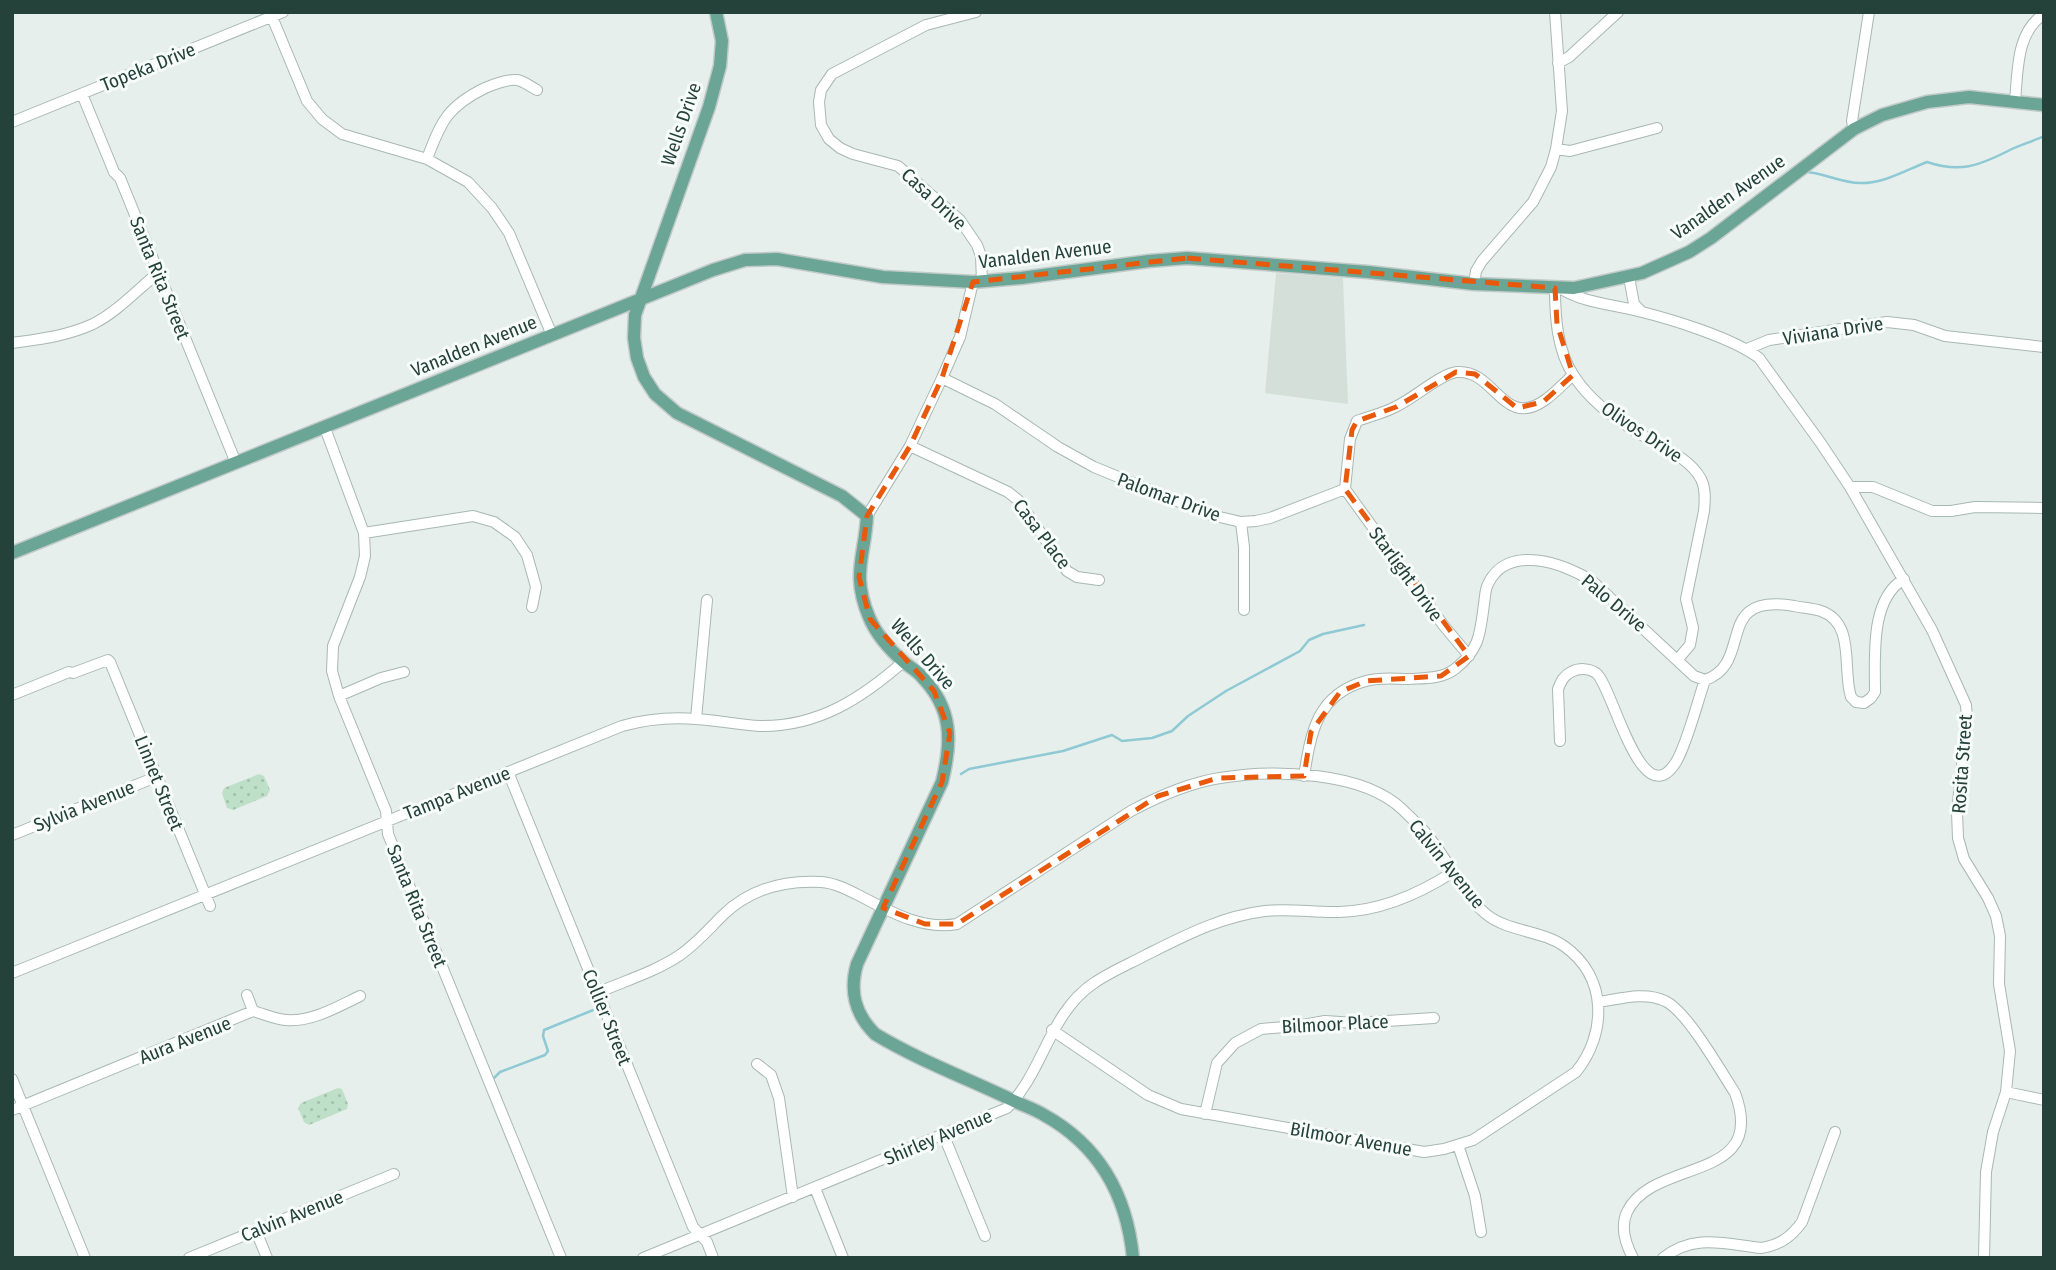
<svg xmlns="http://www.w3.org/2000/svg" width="2056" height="1270" font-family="'Fira Sans Condensed',sans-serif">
<defs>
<pattern id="grass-dots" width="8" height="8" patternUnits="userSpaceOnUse" patternTransform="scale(1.75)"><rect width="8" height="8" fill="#bfe0c8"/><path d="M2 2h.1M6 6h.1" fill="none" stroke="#a4c1ad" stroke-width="1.8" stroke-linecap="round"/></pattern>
</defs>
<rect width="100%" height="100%" fill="#e6efeb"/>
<!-- built -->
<path fill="#d4dfda" d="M1276,273L1343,278L1348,404L1265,393Z"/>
<!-- grass -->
<path fill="url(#grass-dots)" d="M259,774L264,776L270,790L267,796L233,810L227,808L222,793L224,788Z
M338,1088L342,1089L348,1104L347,1109L309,1125L304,1122L298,1108L301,1103Z"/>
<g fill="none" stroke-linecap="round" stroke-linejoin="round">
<!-- stream -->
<path stroke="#8ec9d4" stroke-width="2.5" d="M1806,172C1824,173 1842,183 1860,183C1883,184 1906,170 1927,162C1960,173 1978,166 2008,151C2019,145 2032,142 2044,136
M961,774L969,769L1063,751L1112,735L1122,741L1152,738L1172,731L1188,716L1226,691L1300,651L1309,640L1323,634L1364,625
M494,1078L500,1072L545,1055L548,1051L543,1036L544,1030L608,1004"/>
<defs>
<path id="minor" d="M976,12L926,25L832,74L821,90L819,102L821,125L829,139L840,148L853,154L898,166L960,220L977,245L981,256L982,281
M272,17L307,101L322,119L342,134L427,159L468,182L492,208L509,233L552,335
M1558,63L1569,57L1618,12
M82,94L114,172L120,178L236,463
M2015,101C2018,71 2016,32 2044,14
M12,122L283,12
M1854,129L1852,121L1869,12
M1556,149L1570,151L1657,128
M427,159C441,121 448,106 485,88C494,84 507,79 517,80C524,81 531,87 537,90
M1629,277L1634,304L1641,311
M1474,284L1476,271L1482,261L1533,202L1551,167L1556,149L1562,111L1555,12
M1555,288C1555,317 1557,351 1574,376C1590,401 1616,420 1642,435C1662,448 1689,457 1701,479C1706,489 1705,501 1704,511L1686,599L1693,628L1690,645L1678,659
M1560,288C1583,303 1611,304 1638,311C1671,319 1733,338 1759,358L1820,442L1850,487L1932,630L1966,705L1967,719L1957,812L1958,838L1964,859L1988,898L1996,916L2000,936L1999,984L2010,1051L2006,1092L1993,1132L1986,1172L1984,1258
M12,343C40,339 67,336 93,324C117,312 137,290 158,273
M1747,349L1769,340L1887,322L1914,325L1945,336L2044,347
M942,378L995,404L1058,447L1094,467L1211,515L1241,522L1256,521L1270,518L1345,489
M325,428L364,533L365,556L360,577L333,646L332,671L339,696L386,811L388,834L561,1258
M910,446L1008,492L1018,500L1067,571L1077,577L1099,580
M1850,487H1873L1932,511H1951L1975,507L2044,508
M1345,489L1350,439L1357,421C1370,416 1385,413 1397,406C1414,398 1442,373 1457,372C1495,369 1503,430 1545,400C1555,393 1564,383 1573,375
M1345,489L1444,626L1469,656
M867,516L910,446L942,378L960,337L973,282
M1241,522L1244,547V610
M364,533L473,516L494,522L515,537L527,555L536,587L532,607
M12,695L69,672L73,673L108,660L110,662L210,906
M339,696L381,678L404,672
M696,719L707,600
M1560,741L1558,689C1561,682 1563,676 1571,672C1579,668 1589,668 1596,673C1613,686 1641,818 1676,762C1687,744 1697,703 1705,680
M508,772L693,1227L707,1242L713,1258
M1304,776C1311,732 1317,694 1366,681C1380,677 1395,679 1409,679C1424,678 1442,679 1455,669C1480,649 1480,634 1484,604C1485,598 1485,589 1488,584C1507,543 1564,563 1592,581L1694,676L1705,680C1755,663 1712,592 1794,606C1803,608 1812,608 1821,611C1856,623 1842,670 1851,697L1856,702L1864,703L1871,698L1875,692C1875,656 1870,599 1904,579
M12,835L156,777
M12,973L622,726C647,719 671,717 696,719C718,720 739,725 760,726C818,727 862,698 903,662
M597,993C624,981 655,972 680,955C696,944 709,929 723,915C750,889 785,880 821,882C837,883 852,892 866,899C894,914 925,930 957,924L1131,811C1159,796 1188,783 1220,778C1273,769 1363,771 1403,810C1412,819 1421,827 1429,837C1449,861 1462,894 1486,914C1508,932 1541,930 1564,946C1608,977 1607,1034 1576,1072L1473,1140L1444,1149L1424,1152L1181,1109L1148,1095L1052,1030
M247,995L253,1011
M1599,1002C1619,999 1645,991 1665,1001C1687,1011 1720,1070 1735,1093C1769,1184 1653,1157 1627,1212C1620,1227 1625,1243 1633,1258
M757,1064L771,1075L779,1098L793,1197
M12,1079L85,1258
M2006,1092L2044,1100
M12,1110L253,1011C264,1014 275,1019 286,1020C312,1022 337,1007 360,996
M1205,1114L1217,1063L1235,1043L1261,1029L1297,1026L1325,1021L1355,1023L1434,1018
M944,1136L985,1236
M1458,1145L1475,1196L1481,1232
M815,1188L843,1258
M256,1231L267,1258
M189,1258L394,1174
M643,1258L1007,1108C1044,1071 1049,1013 1094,983C1110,972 1129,964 1146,955C1184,936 1222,916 1265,911C1290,908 1315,913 1339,912C1381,911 1419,894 1453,872
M1663,1258C1694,1233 1725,1244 1761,1248C1780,1245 1791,1237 1802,1222L1835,1132"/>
<path id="major" d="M716,12L722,41L720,66L709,107L635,315L634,338L637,358L644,377L655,394L677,413L842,496L867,516C865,556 851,574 869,617C876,634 891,651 905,663C911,668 917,671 922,677C953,709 952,742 942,782L857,964C849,992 855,1014 875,1034C918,1060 966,1078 1010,1099C1021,1105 1033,1108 1044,1115C1100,1146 1127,1196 1133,1258
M12,553L713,270L745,260L777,259L883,277L973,282L1021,278L1149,261L1187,258L1368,272L1474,284L1574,288L1642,273L1689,252L1711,238L1854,129L1882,115L1927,102L1969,97L2044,105"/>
</defs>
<!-- minor casing -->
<use href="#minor" stroke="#a8b8b2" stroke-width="12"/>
<!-- major casing -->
<use href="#major" stroke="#c2cac8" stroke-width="15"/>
<!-- minor -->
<use href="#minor" stroke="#fff" stroke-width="10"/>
<!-- major -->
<use href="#major" stroke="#6aa596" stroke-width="12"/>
</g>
<!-- marked area -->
<path fill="none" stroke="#e8590c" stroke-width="5" stroke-dasharray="14 9" stroke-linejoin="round" d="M1187,258L1555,288L1557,324L1573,375L1543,402L1517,408L1475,374L1456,372L1396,407L1357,421L1352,430L1345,489L1469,656L1441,676L1366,681L1340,692L1311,732L1304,776L1218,778L1158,796L957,924H925L883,908L942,782L950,733L934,691L870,619L859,577L867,516L910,446L942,378L973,282Z"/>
<g text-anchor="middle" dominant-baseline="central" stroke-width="6" stroke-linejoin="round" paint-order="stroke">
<!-- street labels -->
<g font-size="19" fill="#24423a" stroke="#f7fbf9">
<text transform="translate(148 67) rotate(-22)">Topeka Drive</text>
<text transform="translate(681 124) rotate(-71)">Wells Drive</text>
<text transform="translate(1728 197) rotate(-35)">Vanalden Avenue</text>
<text transform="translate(934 199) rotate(43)">Casa Drive</text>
<text transform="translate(1045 254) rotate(-7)">Vanalden Avenue</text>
<text transform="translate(160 278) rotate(68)">Santa Rita Street</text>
<text transform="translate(1833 331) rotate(-9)">Viviana Drive</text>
<text transform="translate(474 346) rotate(-22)">Vanalden Avenue</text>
<text transform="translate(1642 432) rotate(34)">Olivos Drive</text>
<text transform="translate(1169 497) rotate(20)">Palomar Drive</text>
<text transform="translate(1042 534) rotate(53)">Casa Place</text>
<text transform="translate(1406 574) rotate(54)">Starlight Drive</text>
<text transform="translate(1614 603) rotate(40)">Palo Drive</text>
<text transform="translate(923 654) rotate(49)">Wells Drive</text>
<text transform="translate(1962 764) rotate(-86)">Rosita Street</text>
<text transform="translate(159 783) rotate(68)">Linnet Street</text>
<text transform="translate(457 793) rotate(-22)">Tampa Avenue</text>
<text transform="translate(84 806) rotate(-22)">Sylvia Avenue</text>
<text transform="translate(1447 864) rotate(51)">Calvin Avenue</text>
<text transform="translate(417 906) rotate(68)">Santa Rita Street</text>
<text transform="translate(607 1017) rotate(68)">Collier Street</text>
<text transform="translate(1335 1024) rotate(-3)">Bilmoor Place</text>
<text transform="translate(185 1040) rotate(-22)">Aura Avenue</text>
<text transform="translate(938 1137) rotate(-23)">Shirley Avenue</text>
<text transform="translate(1351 1139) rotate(10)">Bilmoor Avenue</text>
<text transform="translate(292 1216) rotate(-22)">Calvin Avenue</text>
</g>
</g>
<!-- border -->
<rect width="2056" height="1270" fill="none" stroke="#24423a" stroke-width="28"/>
</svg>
